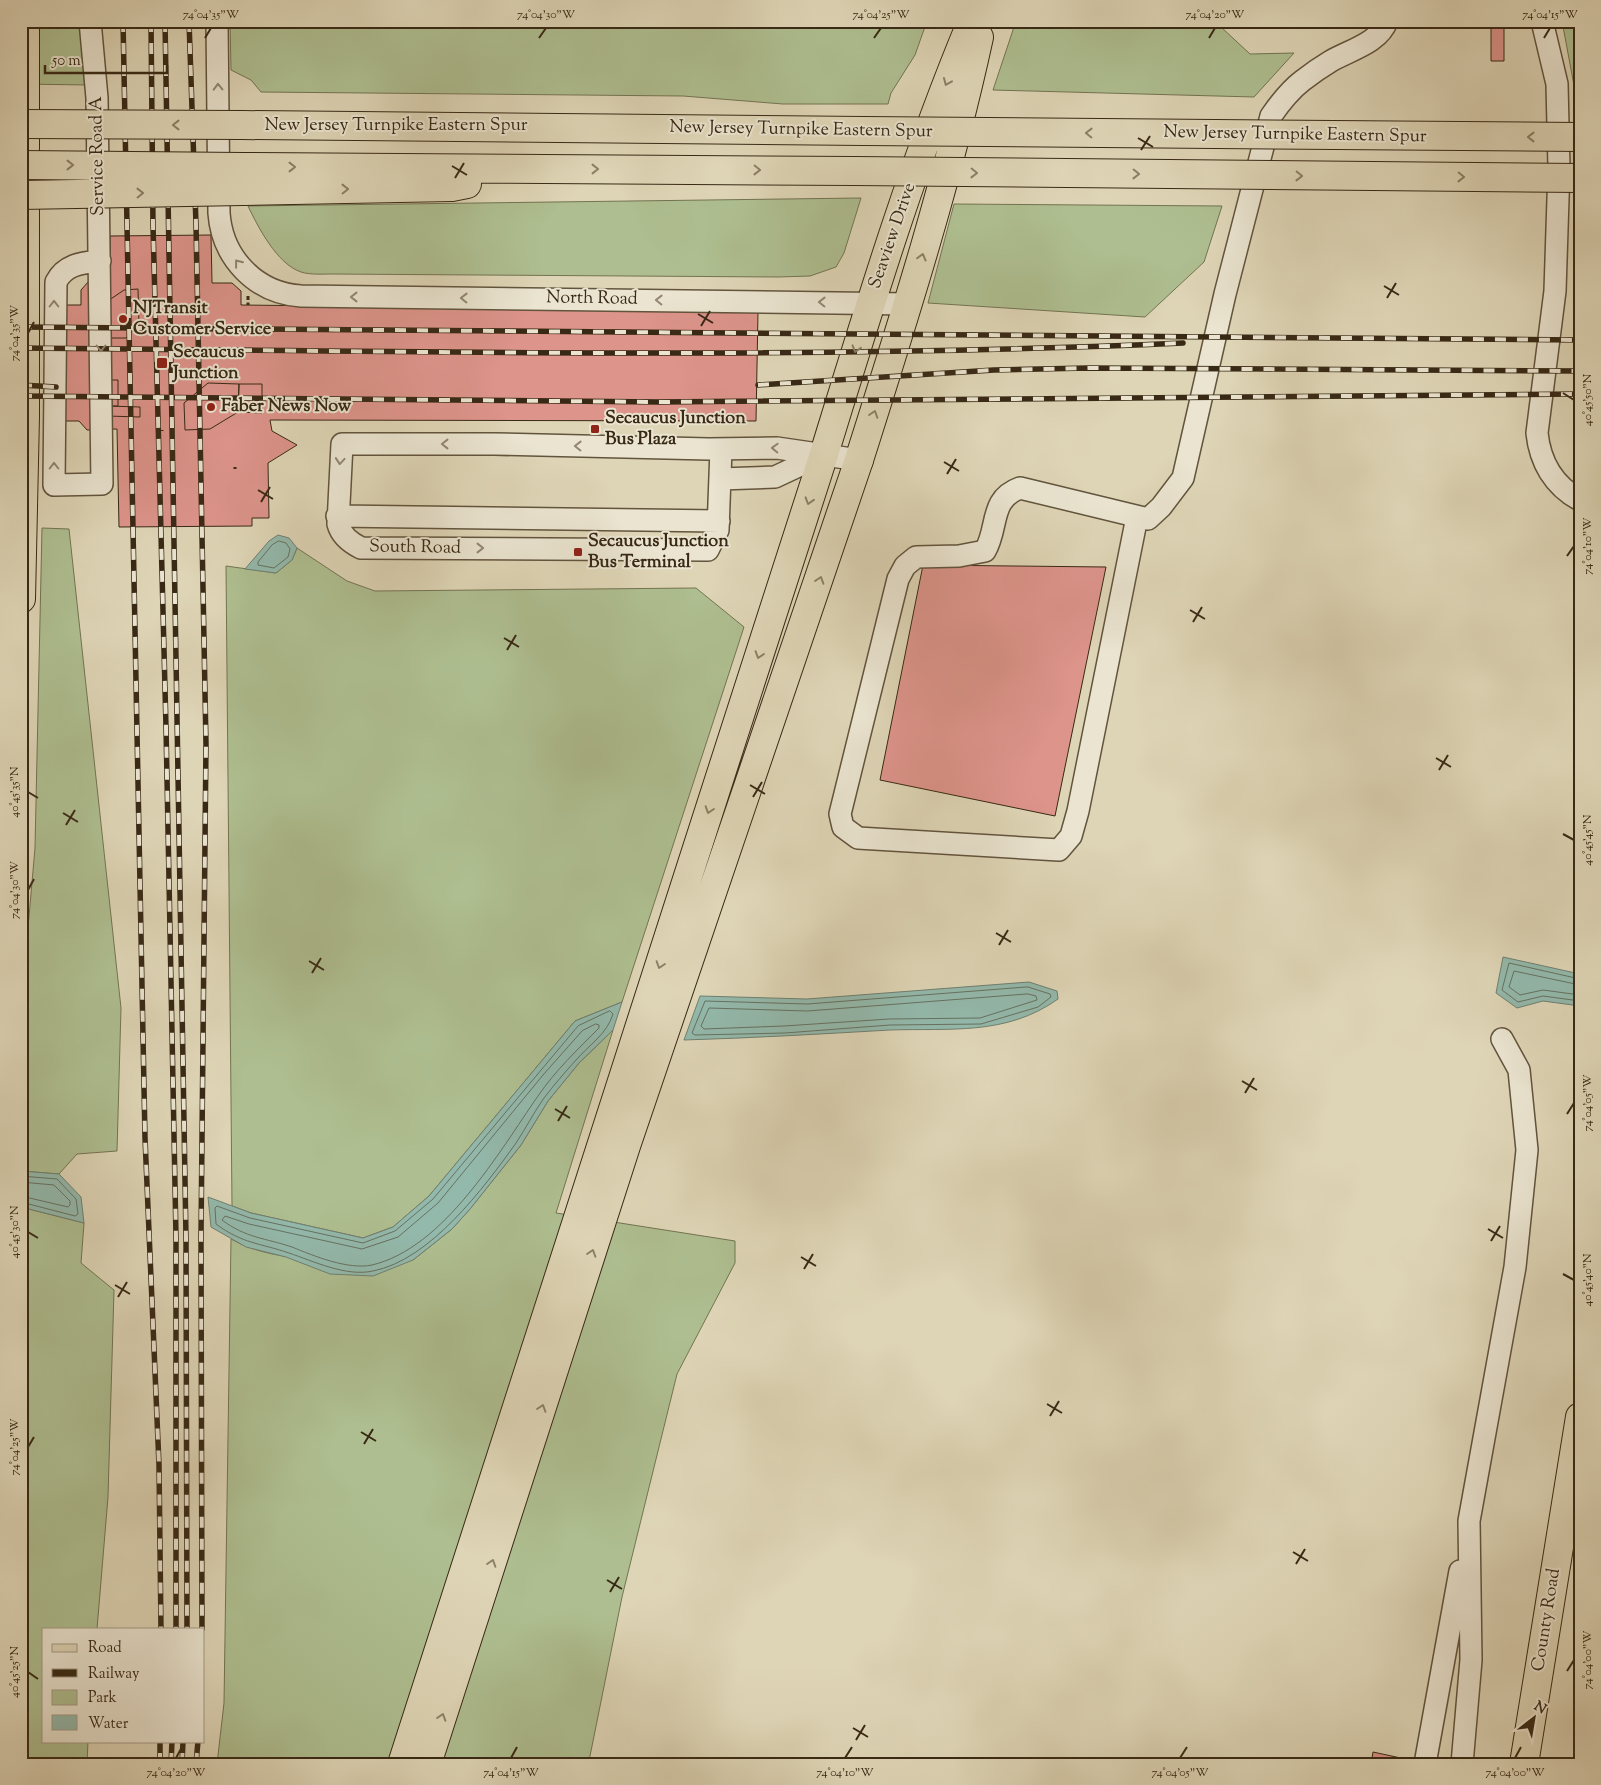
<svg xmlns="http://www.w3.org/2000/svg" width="1601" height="1785" font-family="'Sorts Mill Goudy',serif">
<rect width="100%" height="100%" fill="#ded5b6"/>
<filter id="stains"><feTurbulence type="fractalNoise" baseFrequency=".004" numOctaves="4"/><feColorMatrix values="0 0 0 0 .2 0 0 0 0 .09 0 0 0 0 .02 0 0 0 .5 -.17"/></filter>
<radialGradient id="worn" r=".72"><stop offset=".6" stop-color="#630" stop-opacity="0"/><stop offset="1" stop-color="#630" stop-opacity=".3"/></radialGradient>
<!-- green -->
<path fill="#aebe90" stroke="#737452" d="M21,21H84L88,85L21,84Z
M230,21H927L915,55L891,93L888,104H783L683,96L261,92L251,80L231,70Z
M1016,21H1220L1221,27L1250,54L1294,53L1254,97L993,90Z
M1562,21H1580V107H1578Z
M861,198L844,253L836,267L810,276L778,277L332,274C323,274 310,275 301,272C277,264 258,227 248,206Z
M954,204L1222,206L1204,262L1145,317L928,303Z
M42,528L69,529L121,1008L117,1151L77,1154L59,1174L21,1171V1008L35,848Z
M297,548L347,581L375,591L696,588L744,627L622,1002L575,1021L429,1196L393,1227L363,1238L251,1213L232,1206L226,566L276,573L292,560Z
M613,1030L556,1213L735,1241V1263L677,1374L622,1597L589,1761L586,1764H217L224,1703L231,1239C279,1267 359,1259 413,1260L452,1229L470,1209L521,1145L548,1101L579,1063Z
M21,1207L84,1223L81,1263L114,1290L108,1497L97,1629H44V1741H88L87,1764H21Z"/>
<!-- water -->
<path fill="#93b9ac" stroke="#6f7f70" d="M278,535L289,538L297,548L292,560L276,573L245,569L269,541Z
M1503,957L1580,974V1006L1543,1001L1517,1008L1496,993Z
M1029,982L1057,991L1058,999C1006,1036 950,1028 890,1030C821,1034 753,1038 684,1040L700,996L807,999Z
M622,1002L613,1030L579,1063L548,1101L521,1145L470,1209L452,1229L413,1260L373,1276L330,1274L286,1257L246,1247L211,1227L208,1197L251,1213L363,1238L393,1227L429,1196L575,1021Z
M21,1171L59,1174L81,1197L84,1223L21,1207Z"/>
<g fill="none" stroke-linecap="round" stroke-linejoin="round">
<!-- shore -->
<path stroke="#667160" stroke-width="1" d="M279,541L286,543L290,549L288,557L274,568L258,565V562L272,545Z
M1580,979L1509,963L1502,990L1518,1002L1543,996L1580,1001
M1580,985L1514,971L1509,987L1520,995L1543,990L1580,995
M1028,987L1050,994L1051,997L1038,1007L981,1024L890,1025L785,1033L695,1035L692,1033L705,1001L807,1004Z
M1028,994L1036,996L1037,1000L980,1018L889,1019L784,1026L704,1029L701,1026L709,1008L807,1011Z
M610,1011L613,1014C607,1034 589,1045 576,1060C565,1072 554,1085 544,1098C534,1112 526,1128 516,1143C484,1188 430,1260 373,1271C346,1277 313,1261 289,1253C260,1243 243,1244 216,1224L215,1208L217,1206L250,1218L363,1243L395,1231L433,1199L578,1026Z
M596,1024L599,1025V1028C578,1049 555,1071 538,1096C499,1152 444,1248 372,1265C348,1270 314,1256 292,1247C265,1238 246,1238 222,1220L225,1216L249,1224L362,1249L398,1237L438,1203L543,1075L582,1031Z
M21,1176L57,1179L76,1199L78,1214L75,1216L21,1202
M21,1182L54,1185L70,1201V1205L68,1207L21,1196"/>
</g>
<!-- building -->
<path fill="#dd948b" stroke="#382915" d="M1491,21H1504V61H1491Z
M211,235L212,283H232L241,291V305L758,311L756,421L270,420L272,431L297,445L268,463L269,518H252V526L119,527L117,429L87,430L79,421H56L57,305H81V290L89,281H110V236Z
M138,289L139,325L126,338H97L96,309L124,290Z
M102,380H118V406H107Z
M208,383L239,384L238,412L210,429L185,430L184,403Z
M239,384H262V413L238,412Z
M107,406L140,407V417L107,416Z
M923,565L1106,567L1055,816L880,780Z
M1373,1752L1410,1760V1764H1371Z"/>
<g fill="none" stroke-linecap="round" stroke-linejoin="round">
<defs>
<path id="minor" d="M90,21L97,98L102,484L54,485L56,282C65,264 82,263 100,261
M217,21L219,213C222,257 255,293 301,296L909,304
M1542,21L1557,84L1559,168L1555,291L1537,433C1540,462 1554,486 1580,500
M721,449L718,530L708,550L361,548C351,543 341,535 338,524L342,444H494L709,449L777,448L859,460
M720,479L775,477L824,454
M337,516L719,521
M1137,517L1078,811L1071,836L1059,850L858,838L843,827L840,814L898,579L905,566L916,557L959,556L985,551C999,527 989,499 1020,488L1148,519L1161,507L1183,478L1225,294L1271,116C1280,103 1289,91 1302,81C1311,74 1321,67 1331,61C1350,50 1379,43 1387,21
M1425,1764L1460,1571
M1462,1764L1471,1660L1469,1521L1515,1267L1527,1150L1519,1070L1502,1039"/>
<path id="major" d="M824,454C869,308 913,162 972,21
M859,460C903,321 948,180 979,37
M1524,1764L1580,1417"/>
<path id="highway" d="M242,125L864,131
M244,167L855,171
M243,191L452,187L467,184
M21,599L25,416V21
M402,1764L824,454
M427,1764L626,1146L859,460"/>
</defs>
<!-- minor casing -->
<use href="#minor" stroke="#62543d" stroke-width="24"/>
<!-- major casing -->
<use href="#major" stroke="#382915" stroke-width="30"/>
<!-- highway casing -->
<use href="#highway" stroke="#382915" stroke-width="30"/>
<!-- path -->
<path stroke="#382915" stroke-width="3" stroke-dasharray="4 2.5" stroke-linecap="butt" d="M248,296V305
M162,430V431
M235,467V469"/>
<!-- minor -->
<use href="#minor" stroke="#eae4d0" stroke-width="21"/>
<!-- major -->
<use href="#major" stroke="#ded5b6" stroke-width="28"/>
<!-- highway -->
<use href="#highway" stroke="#ded5b6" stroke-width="28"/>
<defs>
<path id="rail" d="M123,21L145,1138L159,1465L161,1629
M151,21L153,225L166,727L176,1237V1629
M165,21L186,1238L187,1629
M189,21L196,224L206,744L201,1237L202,1629
M21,327L1580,340
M21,348C409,351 796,360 1183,343
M21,385L56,387
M758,385L994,370L1088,368L1580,371
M21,396L659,402L1580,394
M160,1764V1741
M171,1764L172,1741
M182,1764L183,1741
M196,1764L198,1741"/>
</defs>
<!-- rail casing -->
<use href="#rail" stroke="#382915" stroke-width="5.5"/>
<!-- rail -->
<use href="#rail" stroke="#eae4d0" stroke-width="4" stroke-dasharray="11" stroke-linecap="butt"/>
<defs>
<path id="highway-bridge" d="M21,124L242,125
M864,131L1580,137
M21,165L244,167
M855,171L1580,178
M21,195L243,191"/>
</defs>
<!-- highway-bridge casing -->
<use href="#highway-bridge" stroke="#382915" stroke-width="30" stroke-linecap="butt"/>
<!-- highway-bridge -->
<use href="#highway-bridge" stroke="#ded5b6" stroke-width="28"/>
</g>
<!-- one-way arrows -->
<defs><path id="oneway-chevron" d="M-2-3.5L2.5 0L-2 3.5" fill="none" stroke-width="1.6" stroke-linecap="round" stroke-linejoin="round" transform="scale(1.25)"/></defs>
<g stroke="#8b7f66">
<use href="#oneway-chevron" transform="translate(947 82) rotate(113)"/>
<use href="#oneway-chevron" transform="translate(176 125) rotate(-180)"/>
<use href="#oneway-chevron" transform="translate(1089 133) rotate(-179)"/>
<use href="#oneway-chevron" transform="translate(1531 137) rotate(-180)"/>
<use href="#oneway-chevron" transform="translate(70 165)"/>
<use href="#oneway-chevron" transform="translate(292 167)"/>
<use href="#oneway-chevron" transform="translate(595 169)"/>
<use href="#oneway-chevron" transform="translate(757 170) rotate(1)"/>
<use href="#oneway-chevron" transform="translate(974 173) rotate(1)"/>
<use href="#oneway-chevron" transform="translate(1136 174) rotate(1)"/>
<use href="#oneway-chevron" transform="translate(1299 176) rotate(1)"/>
<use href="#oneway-chevron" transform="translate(1461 177) rotate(1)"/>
<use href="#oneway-chevron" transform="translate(345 189) rotate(-1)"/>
<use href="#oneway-chevron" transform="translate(140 193) rotate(-1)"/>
<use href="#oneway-chevron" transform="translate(922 257) rotate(-75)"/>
<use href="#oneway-chevron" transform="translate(856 349) rotate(107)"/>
<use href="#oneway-chevron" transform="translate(874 414) rotate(-72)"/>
<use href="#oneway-chevron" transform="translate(809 501) rotate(107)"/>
<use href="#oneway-chevron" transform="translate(820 580) rotate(-72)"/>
<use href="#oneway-chevron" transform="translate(759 655) rotate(108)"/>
<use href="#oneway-chevron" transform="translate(709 810) rotate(108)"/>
<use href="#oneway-chevron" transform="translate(660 965) rotate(108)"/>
<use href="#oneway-chevron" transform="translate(592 1253) rotate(-72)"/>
<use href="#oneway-chevron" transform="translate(542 1408) rotate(-72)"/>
<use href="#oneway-chevron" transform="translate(492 1563) rotate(-72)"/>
<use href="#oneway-chevron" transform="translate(442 1717) rotate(-72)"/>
</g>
<g stroke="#918672">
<use href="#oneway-chevron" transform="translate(218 87) rotate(-91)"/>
<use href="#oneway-chevron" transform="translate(238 263) rotate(-128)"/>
<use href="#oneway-chevron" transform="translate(354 297) rotate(-180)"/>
<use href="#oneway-chevron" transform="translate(464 298) rotate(-179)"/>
<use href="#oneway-chevron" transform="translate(659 300) rotate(-179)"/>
<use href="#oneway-chevron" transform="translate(822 302) rotate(-179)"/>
<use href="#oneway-chevron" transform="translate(54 304) rotate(-90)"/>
<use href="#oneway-chevron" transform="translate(101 348) rotate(90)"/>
<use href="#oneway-chevron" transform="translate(445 444) rotate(180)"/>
<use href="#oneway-chevron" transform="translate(578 446) rotate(-179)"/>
<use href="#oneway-chevron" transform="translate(775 448) rotate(-178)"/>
<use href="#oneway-chevron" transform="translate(340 461) rotate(95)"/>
<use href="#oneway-chevron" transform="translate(54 466) rotate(-90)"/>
<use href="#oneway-chevron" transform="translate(480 548)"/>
</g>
<!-- ticks -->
<path fill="none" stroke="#382915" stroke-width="2" d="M205,38L211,28M539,38L546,28M874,38L881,28M1209,38L1215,28M1544,38L1550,28M1138,138L1153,147M1141,150L1150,136M452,166L467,175M455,178L464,163M1384,286L1399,295M1387,298L1396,283M698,314L713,323M701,326L710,311M28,333L34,322M1563,393L1574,400M944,462L959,471M947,474L956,459M258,490L273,499M261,502L270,487M1567,556L1574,546M1190,610L1205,619M1193,622L1202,607M504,638L519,647M507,650L516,635M1436,758L1451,767M1439,770L1448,755M750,785L765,794M28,792L38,798M753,797L762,782M63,813L78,822M66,825L75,810M1563,834L1574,840M28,890L34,879M996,933L1011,942M999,945L1008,930M309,961L324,970M312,973L321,958M1242,1081L1257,1090M1245,1093L1254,1078M555,1109L570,1118M1567,1114L1574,1103M558,1121L567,1106M1488,1229L1503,1238M28,1232L38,1238M1491,1241L1500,1226M801,1257L816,1266M804,1269L813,1254M1563,1274L1574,1280M115,1285L130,1294M118,1297L127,1282M1047,1404L1062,1413M1050,1416L1059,1401M361,1432L376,1441M364,1444L373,1429M28,1447L34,1437M1293,1552L1308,1561M1296,1564L1305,1549M607,1580L622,1589M610,1592L619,1577M1567,1671L1574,1660M28,1672L38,1679M853,1728L868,1737M856,1740L865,1725M176,1758L182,1747M511,1758L517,1747M845,1758L852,1747M1180,1758L1187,1747M1515,1758L1521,1747"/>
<!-- markers -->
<g fill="#8f2418" stroke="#eae4d0" stroke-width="2">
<circle cx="123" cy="319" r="5"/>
<rect x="156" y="357" width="12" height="12" rx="2.5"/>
<circle cx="211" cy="407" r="5"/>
<rect x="590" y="424" width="10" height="10" rx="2.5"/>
<rect x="573" y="547" width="10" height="10" rx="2.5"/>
</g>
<g text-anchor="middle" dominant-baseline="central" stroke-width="4" stroke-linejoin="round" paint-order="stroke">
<!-- street labels -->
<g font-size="18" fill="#382915" stroke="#eae4d0">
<text x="396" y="126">New Jersey Turnpike Eastern Spur</text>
<text transform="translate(801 130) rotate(1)">New Jersey Turnpike Eastern Spur</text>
<text transform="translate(1295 135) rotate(1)">New Jersey Turnpike Eastern Spur</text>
<text transform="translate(98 156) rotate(-91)">Service Road A</text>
<text transform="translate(893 236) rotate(-71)">Seaview Drive</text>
<text transform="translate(592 299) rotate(1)">North Road</text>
<text transform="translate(415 548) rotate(1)">South Road</text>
<text transform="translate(1547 1620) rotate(-81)">County Road</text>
</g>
<!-- poi labels -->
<g font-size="18" font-weight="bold" fill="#382915" stroke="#eae4d0" text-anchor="start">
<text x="133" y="309">NJTransit<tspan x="133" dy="21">Customer Service</tspan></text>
<text x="173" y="353">Secaucus<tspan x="173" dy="21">Junction</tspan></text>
<text x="221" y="407">Faber News Now</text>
<text x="605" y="419">Secaucus Junction<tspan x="605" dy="21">Bus Plaza</tspan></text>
<text x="588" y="542">Secaucus Junction<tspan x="588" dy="21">Bus Terminal</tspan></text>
</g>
</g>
<!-- margin -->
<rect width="1601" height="1785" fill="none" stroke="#ded5b6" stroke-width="55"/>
<!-- legend -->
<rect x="42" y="1628" width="162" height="115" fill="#eae4d0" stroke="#a39985"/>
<rect x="52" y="1644" width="25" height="8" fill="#ded5b6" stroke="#a39985"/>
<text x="88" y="1652" font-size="15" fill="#382915">Road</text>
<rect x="52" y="1669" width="25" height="8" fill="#382915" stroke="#a39985"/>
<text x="88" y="1678" font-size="15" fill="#382915">Railway</text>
<rect x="52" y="1690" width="25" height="15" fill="#aebe90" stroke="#a39985"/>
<text x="88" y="1702" font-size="15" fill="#382915">Park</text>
<rect x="52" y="1715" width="25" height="15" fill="#93b9ac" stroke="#a39985"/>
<text x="88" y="1728" font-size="15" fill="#382915">Water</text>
<!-- north arrow -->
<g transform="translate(1534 1718) rotate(31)" stroke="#eae4d0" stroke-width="4" paint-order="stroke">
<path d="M0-4L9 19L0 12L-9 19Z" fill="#382915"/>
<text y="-8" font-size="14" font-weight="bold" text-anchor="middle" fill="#382915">N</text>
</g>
<!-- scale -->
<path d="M45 65v8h122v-8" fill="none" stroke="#382915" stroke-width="2.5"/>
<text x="52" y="65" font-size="15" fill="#382915" stroke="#eae4d0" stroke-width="4" paint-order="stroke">50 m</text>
<rect x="28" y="28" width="1546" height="1730" fill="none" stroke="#382915" stroke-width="2"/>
<g font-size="12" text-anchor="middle" fill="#382915">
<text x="211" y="18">74°04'35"W</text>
<text x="546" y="18">74°04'30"W</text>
<text x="881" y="18">74°04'25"W</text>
<text x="1215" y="18">74°04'20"W</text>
<text x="1550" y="18">74°04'15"W</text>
<text transform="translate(14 333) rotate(-90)" y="4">74°04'35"W</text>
<text transform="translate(1587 400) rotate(-90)" y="4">40°45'50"N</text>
<text transform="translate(1587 546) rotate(-90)" y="4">74°04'10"W</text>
<text transform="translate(14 792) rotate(-90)" y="4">40°45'35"N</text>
<text transform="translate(1587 840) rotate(-90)" y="4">40°45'45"N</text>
<text transform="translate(14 890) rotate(-90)" y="4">74°04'30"W</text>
<text transform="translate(1587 1103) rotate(-90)" y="4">74°04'05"W</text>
<text transform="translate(14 1232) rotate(-90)" y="4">40°45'30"N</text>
<text transform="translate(1587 1280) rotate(-90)" y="4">40°45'40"N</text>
<text transform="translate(14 1447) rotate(-90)" y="4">74°04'25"W</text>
<text transform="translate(1587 1660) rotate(-90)" y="4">74°04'00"W</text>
<text transform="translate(14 1672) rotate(-90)" y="4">40°45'25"N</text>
<text x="176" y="1776">74°04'20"W</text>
<text x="511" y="1776">74°04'15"W</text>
<text x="845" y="1776">74°04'10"W</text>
<text x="1180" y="1776">74°04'05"W</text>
<text x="1515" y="1776">74°04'00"W</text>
</g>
<rect width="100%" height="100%" filter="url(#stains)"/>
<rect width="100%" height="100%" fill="url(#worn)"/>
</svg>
